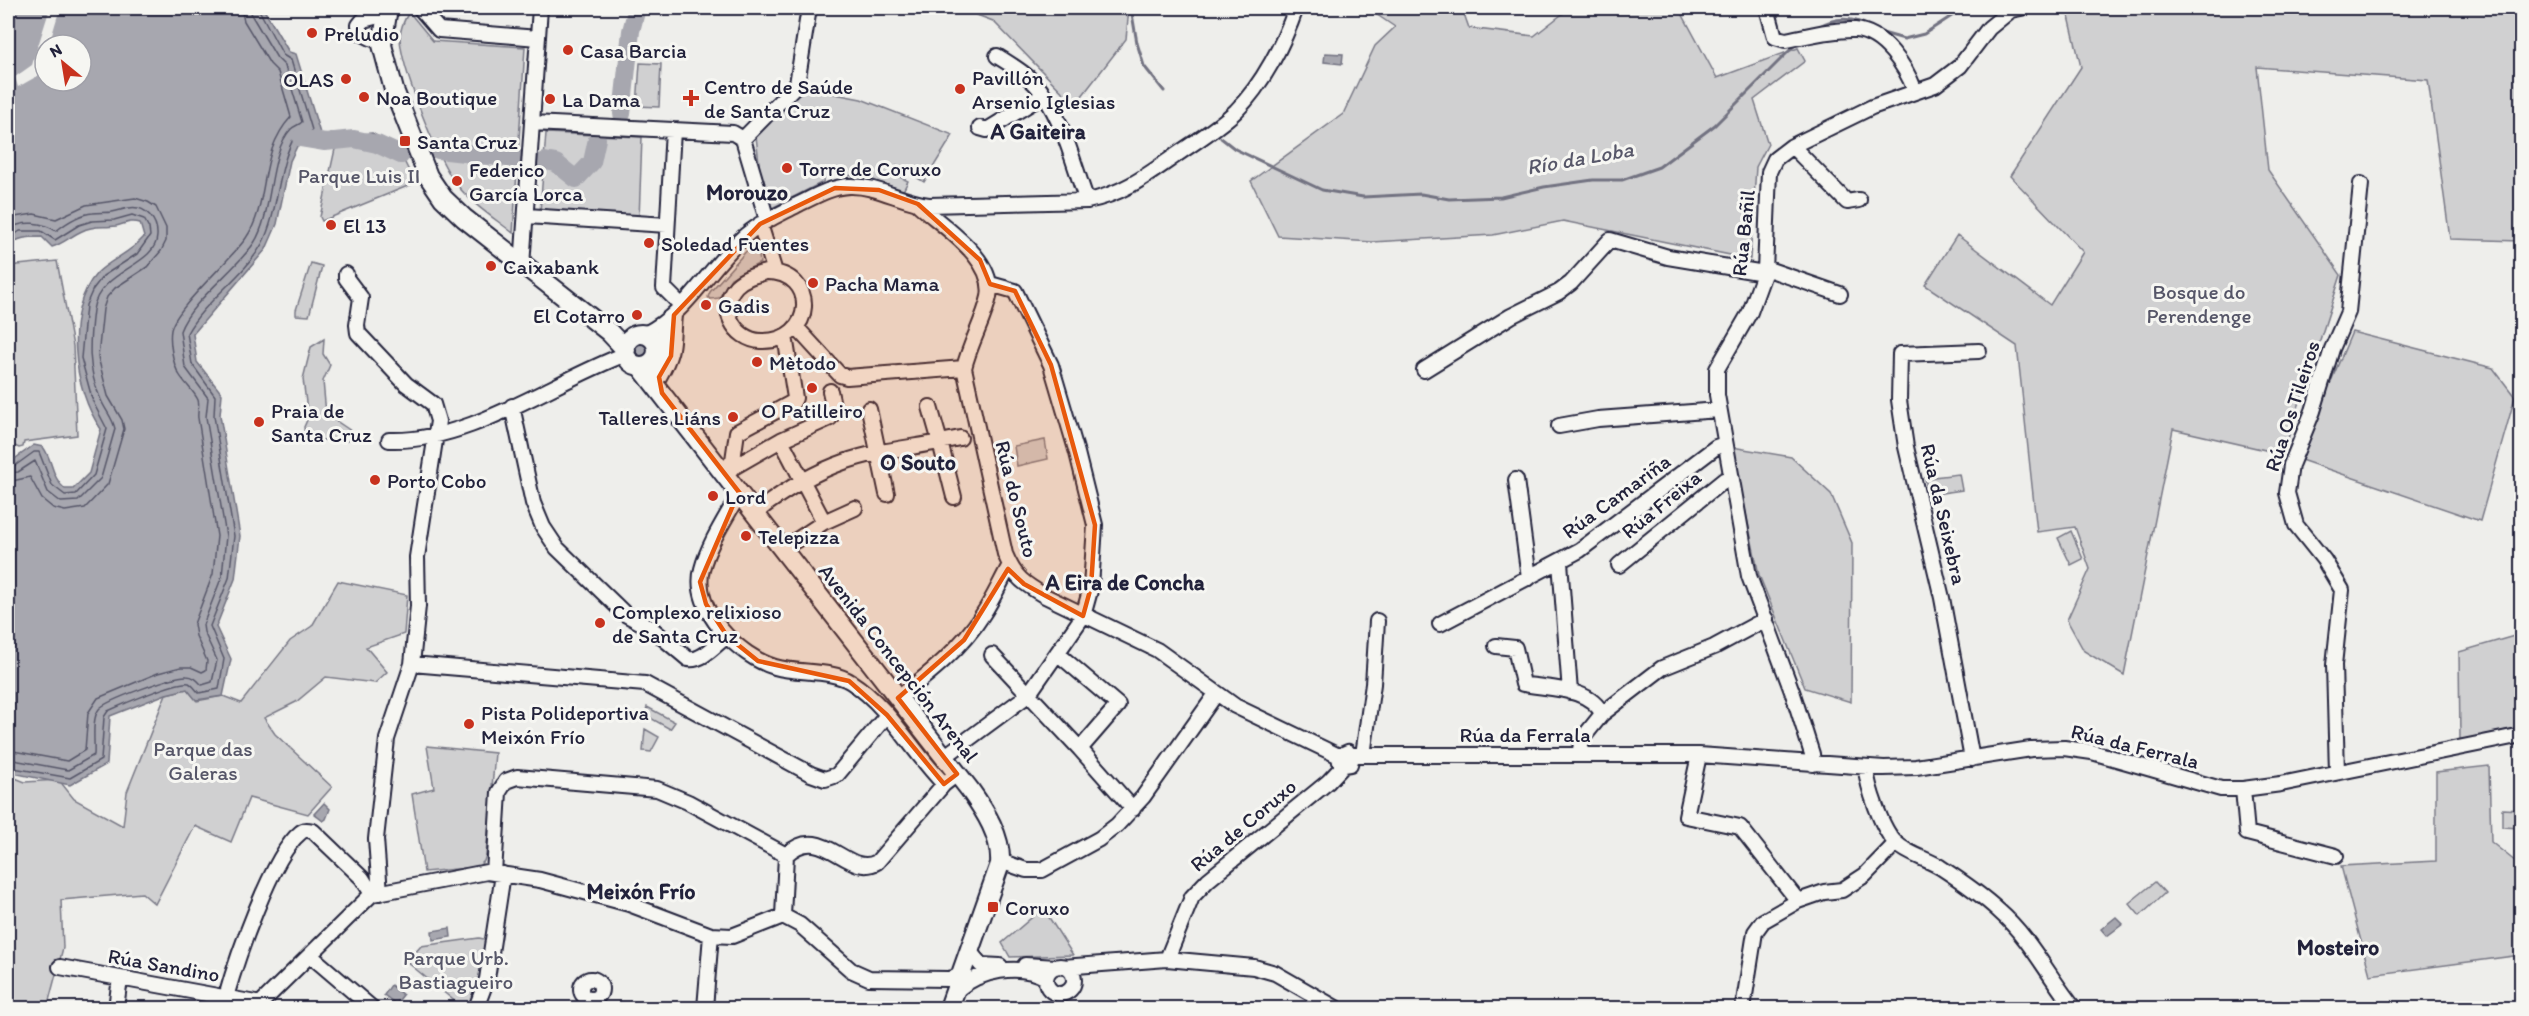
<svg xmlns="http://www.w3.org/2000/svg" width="2529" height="1016" font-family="Itim,sans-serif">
<rect width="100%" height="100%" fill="#eeeeeb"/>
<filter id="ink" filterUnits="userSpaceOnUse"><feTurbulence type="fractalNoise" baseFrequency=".0167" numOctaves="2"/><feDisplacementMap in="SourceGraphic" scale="12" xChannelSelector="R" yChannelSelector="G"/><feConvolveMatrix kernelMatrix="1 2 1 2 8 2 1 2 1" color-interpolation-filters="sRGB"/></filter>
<g filter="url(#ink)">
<!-- green -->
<path fill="#d0d0d1" stroke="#797986" stroke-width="1.5" d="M958,8H1129L1126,39L1075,105L993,21Z
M1367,8H1462L1469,28L1534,36L1570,8H1679L1717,78L1798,48L1805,61L1754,100L1768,144L1756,167L1750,259L1563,221L1493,235L1372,242L1278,236L1251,181L1343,114L1375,46L1395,27Z
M2067,8H2521V241L2450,239L2428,80L2257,67L2268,170L2341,275L2283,454L2173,429L2124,675L2084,651L2067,620L2090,569L2075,527L2037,532L2017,346L1925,285L1957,235L2050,305L2083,252L2010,176L2081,67Z
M409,12L433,41L525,47L513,233C494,218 472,204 457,185C438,162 401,67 400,38C400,29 404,20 409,12Z
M640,63L661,64L659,107L637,106Z
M799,87L861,99L953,135L924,182L897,165L892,173L908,181L903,191L865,177L826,173L823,182L770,209L760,172L756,136Z
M546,133L642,137L639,219L540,212Z
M346,143L401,155L415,183L322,221L320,217L335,149Z
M754,246L758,249L760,263L731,278L719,298L710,299L708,297L710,292L749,248Z
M57,261L73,346L77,435L24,442L23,447L19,448L8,443V266Z
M311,263L322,266L309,316L296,315V310Z
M2352,332L2493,368L2515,397L2480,521L2298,459Z
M324,339L323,354L330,365L323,381L326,414L351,431L348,441L305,439L304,427L308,418L303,379L311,347Z
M1045,440L1048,459L1017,466L1014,446Z
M1732,447L1791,457L1831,494L1852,543L1851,702L1805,688L1759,575Z
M1959,474L1962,490L1928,495L1925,478Z
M2071,531L2083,559L2071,565L2058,538Z
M338,581L407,595L404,634L366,647L387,672L375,683L326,677L296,702L264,718L275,734L332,787L308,814L249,798L231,842L195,826L155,904L142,893L61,900L63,948L47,1008H8V775L25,782L59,780L74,799L123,826L127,792L166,694L187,689L197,701L223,696L241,703L290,641L312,626Z
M2521,634V727L2460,740L2459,652Z
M647,707L675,722L670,729L645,715Z
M645,729L659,737L651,752L643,751Z
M427,746L495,753L486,855L484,861L478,867L424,872L412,794L434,788Z
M2489,766L2491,842L2521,866V955L2370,975L2341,866L2436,861V772Z
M2502,809L2521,810V828L2502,827Z
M2155,882L2165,893L2140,916L2129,903Z
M1043,908L1073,955L1010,957L1002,943Z
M479,938L489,940L482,977L472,1008H463L407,962L421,946Z"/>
<!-- water -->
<path fill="#a7a7af" stroke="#727281" stroke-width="1.5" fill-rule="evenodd" d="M8,8H263L289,52L296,54L322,140L301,138L290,161L277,224L266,249L193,334L197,362L222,394L220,415L240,536L235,579L216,627L231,659L223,696L196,700L187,689L166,694L110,716L107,764L70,785L8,772V460H13L34,445L43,447C53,460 51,477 65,489H73L89,473L101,429C73,390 63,311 97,273C111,259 129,254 144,237L140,223C130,220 125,224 116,226C104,228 93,225 82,231C71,236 63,244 52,247L42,237C27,237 18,237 8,247ZM45,45H81V81H45Z
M1325,53L1343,54L1342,64L1324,62Z
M372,133L398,149L401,155L346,143L348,135Z
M635 349a7 7 0 1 1 14 0a7 7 0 1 1-14 0Z
M324,803L330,809L326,819L323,821L314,814Z
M2116,917L2123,924L2107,936L2101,929Z
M450,928L451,937L433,940L432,931Z
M391,985L403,995L396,1004L384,995Z"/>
<!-- pier -->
<path fill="#eeeeeb" d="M50,8H60L49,45H45V60L41,74L18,87L15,77L32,65Z"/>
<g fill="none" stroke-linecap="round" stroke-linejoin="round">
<!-- shore -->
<path stroke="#575769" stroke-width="1.5" d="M8,218L34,214L56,219L86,205L135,198L148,202L156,207L166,228V241L161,251L147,267L115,288L107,297L103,309L98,357L108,396L122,420L124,429L108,484L85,508L65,511L53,508L42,499L30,477L8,482
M8,229C24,220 42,222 56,231C66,223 80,214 93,213C99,212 105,213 112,212C118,211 123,209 129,208C146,205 158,221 157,236C156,266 99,270 93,310C89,343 87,369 101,400C105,410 113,418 115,429L101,478L78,501L61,502L48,492L35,461L18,472L8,473
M8,239L20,231H41L55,240L79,225L92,221L114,220L132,215L144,219L149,228L150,236L137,254L103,276L93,289L86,305L81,358L93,402L107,429L94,475L76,494L65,495L52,485L39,452H34L16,465L8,466
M8,750L67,761L85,750L88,713L98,698L158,673L181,667H191L202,672L206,670L207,661L196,636L194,624L213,574L217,536L198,418C197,413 200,405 198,400C194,391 184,383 179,374C173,365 169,341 171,330C175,308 230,261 246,238C271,201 257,154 291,117L278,72L270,64L244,21L241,8
M8,759L68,770L94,755C95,742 91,719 99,709C105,701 175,675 187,676C194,676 198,681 202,685L212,682L217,660L204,632L203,625L222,576L226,536L206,417L208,398L185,367L180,331C191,301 235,271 254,243C274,212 268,153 291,129C294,126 299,125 302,122L285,66L277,58L252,16L250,8
M8,767L70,778L101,760L104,717L108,711C121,705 178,680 189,683C193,685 196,690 199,693L219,689L224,659L210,626L229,578L234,536L214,416L215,396L192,364L187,333C206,299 243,278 262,244C280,209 276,168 296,134L310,133L312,130L291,60L283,55L258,8"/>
<!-- stream -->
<path stroke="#727281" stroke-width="3" d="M1131,8L1137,43L1144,66L1164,91
M1818,27C1835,17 1852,17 1868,26
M1879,32L1904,39L1924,34L1964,8
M1221,138L1235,149L1322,190L1363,197L1421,194L1449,199L1501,197L1544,187L1593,180H1622L1659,167L1715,125L1796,44"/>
<!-- river -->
<path stroke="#a7a7af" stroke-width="18" d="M622,114L631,31L637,8
M301,138L325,142L354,139L377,144L401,155
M438,150L518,159
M545,161L556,163L576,179L592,162L597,139"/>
<defs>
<path id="minor" d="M420,8L439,30L538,38
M1767,8L1775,37L1785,40C1807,36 1832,29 1855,30C1884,32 1906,67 1915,91
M382,40L373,39L361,33L359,25L363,20L387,14
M997,56C1015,67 1033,78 1044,95C1065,126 1074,166 1087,201
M533,123L733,133L743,139
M980,128L987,130L1044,95
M673,130L664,288L682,306
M743,139L797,84L809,8
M743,139L767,220
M1792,146L1847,202L1859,200
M918,204C943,227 996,259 989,297C984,320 970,343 964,368L1005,554C1015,578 1023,583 1045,596L1157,650L1235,706L1339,756
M527,216L667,225
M760,224L775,272
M522,266L540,8
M1765,268L1840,294
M766,272C819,271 816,343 761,341C734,340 717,307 736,286C744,278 755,275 766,272Z
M346,274V278L361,298L357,325L358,333L406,384L433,404L438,421L417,557L418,606L412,664L387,739L376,839L380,893
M797,328L840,375L847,377L964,368
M645,334C688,313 710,265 746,235C761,222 780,214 797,205C814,197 830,187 849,186C877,185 901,202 929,205L1087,201C1120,195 1145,177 1172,158C1193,143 1217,129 1236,111C1263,84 1284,43 1296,8
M657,347L673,321
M1424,370L1511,316L1559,292L1571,283L1610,240L1668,257L1764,273
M659,377C675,349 671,345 674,315
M512,406L533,503L543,527L557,548L625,614L651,628L688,659C702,662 716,644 727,636
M930,407L940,442L960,438
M869,409L887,494
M1559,426L1598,419L1719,410
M389,440C470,443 551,382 626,354
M781,440L824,522
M727,471L781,440L830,418L834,410L830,391
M723,473L733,460L737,432L793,402L795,398L785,336
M1516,480L1529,578
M742,496L734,503C722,524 708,546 702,569C691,610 740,657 775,667C799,674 831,669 851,682C890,707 912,752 944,784
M755,513C782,492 812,473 844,462C874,451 909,448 940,442L954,497
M795,541L824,522L855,508
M1560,562L1570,692
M1619,565L1724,480L1730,478
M1440,624L1580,550L1716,447L1725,444
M1496,646L1515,648L1523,684C1548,689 1590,687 1602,714L1582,739L1579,755
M992,655L1080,749L1118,705L1057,653
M412,664L645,684L811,774L825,779L837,775L887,715
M898,698C929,674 962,648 983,614C993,599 1001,581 1010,565
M1602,714L1662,668L1714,647L1766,619
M1080,749L1133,809
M1351,755H1699L1884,768L1916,767L2031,749L2064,748L2092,752L2221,789H2243L2281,784L2522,735
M1363,755L1373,684L1377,621
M1699,755L1686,816L1740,827L1798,901
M944,757L1028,695L1083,616L1091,587L1095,525L1077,453L1051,365L1015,291L990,284
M1972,759L1942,598L1906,447L1899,400L1900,354L1979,351
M1813,764L1812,754L1793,694L1749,576L1717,395V369L1750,312L1765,271L1769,172L1775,159L1792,146L1872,107L1935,85L1960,66L1989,28L2011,10L2021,8
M1866,768C1867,786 1882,830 1896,843C1907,854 1927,859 1940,867C1960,880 1982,895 1999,911C2031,939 2048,976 2074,1008
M2337,772L2334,665L2342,590L2324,560L2296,525L2287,493L2291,465L2313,411L2332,349L2348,312L2361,184
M2243,789L2247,833L2336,856
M1000,861L1026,870H1042L1099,839L1117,825L1143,797L1216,694
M494,873L499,792L506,781L517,777L657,789L688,802L786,855C822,820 848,879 877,862L944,784L957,774
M783,916L800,925L851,970L869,978L948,979L962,976
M783,916L786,855
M970,952L981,965L1000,966
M310,955L372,1008
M1167,959L1192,897L1208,880L1328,782L1344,765L1350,764L1352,757L1348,752L1339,756L1340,762L1344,765
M1025,965L1056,967
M1046 980a14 14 0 1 1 28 0a14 14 0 1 1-28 0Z
M60,967L261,1004
M1063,967L1167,959L1254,967L1275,973L1336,1008
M581 989a10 10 0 1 1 20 0a10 10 0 1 1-20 0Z
M957,990C979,971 1019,962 1046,978
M226,997C236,961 272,855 300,833C304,829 308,830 313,831L362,878L372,894
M116,1008L120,978
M256,1008L372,894L487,872L540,880L629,904L711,935L732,936L783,916
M476,1008L487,979L503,874
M705,1008L711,935
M1743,1008L1755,932L1763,921L1798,901L1824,892L1842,890L1865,875L1896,843"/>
<path id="major" d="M390,8L387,14L382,45L394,90L428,176L443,198L464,218L609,332L626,350
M625 350a16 16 0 1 1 32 0a16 16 0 1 1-32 0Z
M640,366L970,790C985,811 1002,837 1000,864L949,1008"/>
</defs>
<!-- minor casing -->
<use href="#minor" stroke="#22223b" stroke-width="18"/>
<!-- major casing -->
<use href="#major" stroke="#22223b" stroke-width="22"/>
<!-- minor -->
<use href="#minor" stroke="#f6f6f2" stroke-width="14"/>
<!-- major -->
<use href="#major" stroke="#f6f6f2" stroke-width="18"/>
</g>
</g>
<!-- marked area -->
<path fill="#e8590c" fill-opacity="0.2" stroke="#e8590c" stroke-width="4.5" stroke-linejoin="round" d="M835,188L879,190L918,204L980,260L990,284L1015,291L1051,365L1095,525L1091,587L1083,616L1024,584L1008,569L964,640L898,698L957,774L944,784L887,715L849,681L758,661L727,636L706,604L700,582L734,503L742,496L662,393L659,377L671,356L674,315L760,224Z"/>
<!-- markers -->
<g fill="#c8321e" stroke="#f6f6f2" stroke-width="2">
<circle cx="312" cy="33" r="6"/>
<circle cx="568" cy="50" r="6"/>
<circle cx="346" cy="79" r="6"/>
<circle cx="960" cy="89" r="6"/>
<circle cx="364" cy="97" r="6"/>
<path d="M688 89h6v6h6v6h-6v6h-6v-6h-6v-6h6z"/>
<circle cx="550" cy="99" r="6"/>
<rect x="399" y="135" width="12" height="12" rx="3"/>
<circle cx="787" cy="168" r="6"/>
<circle cx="457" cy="181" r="6"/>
<circle cx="331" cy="225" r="6"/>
<circle cx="649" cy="243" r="6"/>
<circle cx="491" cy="266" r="6"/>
<circle cx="813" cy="283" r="6"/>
<circle cx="706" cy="305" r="6"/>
<circle cx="637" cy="315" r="6"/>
<circle cx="757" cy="362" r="6"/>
<circle cx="812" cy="388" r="6"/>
<circle cx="733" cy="417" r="6"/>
<circle cx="259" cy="422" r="6"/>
<circle cx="375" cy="480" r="6"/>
<circle cx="713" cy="496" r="6"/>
<circle cx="746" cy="536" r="6"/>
<circle cx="600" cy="623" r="6"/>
<circle cx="469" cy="724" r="6"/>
<rect x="987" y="901" width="12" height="12" rx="3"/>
</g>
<g text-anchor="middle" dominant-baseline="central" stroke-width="6" stroke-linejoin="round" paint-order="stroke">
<!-- poi labels -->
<g font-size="21" fill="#22223b" stroke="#f6f6f2" text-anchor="start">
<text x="324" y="33">Preludio</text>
<text x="580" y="50">Casa Barcia</text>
<text x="972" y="77">Pavillón<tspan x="972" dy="24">Arsenio Iglesias</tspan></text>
<text x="334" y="79" text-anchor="end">OLAS</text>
<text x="704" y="86">Centro de Saúde<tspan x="704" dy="24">de Santa Cruz</tspan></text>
<text x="376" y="97">Noa Boutique</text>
<text x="562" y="99">La Dama</text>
<text x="417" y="141">Santa Cruz</text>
<text x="799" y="168">Torre de Coruxo</text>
<text x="469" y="169">Federico<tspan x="469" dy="24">García Lorca</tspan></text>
<text x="343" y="225">El 13</text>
<text x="661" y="243">Soledad Fuentes</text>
<text x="503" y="266">Caixabank</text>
<text x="825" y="283">Pacha Mama</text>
<text x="718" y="305">Gadis</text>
<text x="625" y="315" text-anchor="end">El Cotarro</text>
<text x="769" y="362">Mètodo</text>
<text x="271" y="410">Praia de<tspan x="271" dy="24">Santa Cruz</tspan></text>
<text x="812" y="410" text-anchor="middle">O Patilleiro</text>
<text x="721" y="417" text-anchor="end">Talleres Liáns</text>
<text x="387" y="480">Porto Cobo</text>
<text x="725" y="496">Lord</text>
<text x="758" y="536">Telepizza</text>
<text x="612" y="611">Complexo relixioso<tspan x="612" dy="24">de Santa Cruz</tspan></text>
<text x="481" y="712">Pista Polideportiva<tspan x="481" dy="24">Meixón Frío</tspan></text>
<text x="1005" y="907">Coruxo</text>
</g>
<!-- park labels -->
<g font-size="21" fill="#565668" stroke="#f6f6f2">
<text x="359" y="175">Parque Luis II</text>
<text x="2199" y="291">Bosque do<tspan x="2199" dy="24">Perendenge</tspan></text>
<text x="203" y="748">Parque das<tspan x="203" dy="24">Galeras</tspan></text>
<text x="456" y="957">Parque Urb.<tspan x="456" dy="24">Bastiagueiro</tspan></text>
</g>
<!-- street labels -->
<g font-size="21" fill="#22223b" stroke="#f6f6f2">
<text transform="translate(1743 233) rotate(-84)">Rúa Bañil</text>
<text transform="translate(2292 406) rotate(-72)">Rúa Os Tileiros</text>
<text transform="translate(1616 496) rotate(-36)">Rúa Camariña</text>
<text transform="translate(1017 499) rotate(76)">Rúa do Souto</text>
<text transform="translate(1661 504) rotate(-39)">Rúa Freixa</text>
<text transform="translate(1944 514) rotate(77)">Rúa da Seixebra</text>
<text transform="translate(899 663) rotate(52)">Avenida Concepción Arenal</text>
<text x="1525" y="734">Rúa da Ferrala</text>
<text transform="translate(2135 746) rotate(14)">Rúa da Ferrala</text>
<text transform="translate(1243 825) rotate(-40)">Rúa de Coruxo</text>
<text transform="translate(164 965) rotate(10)">Rúa Sandino</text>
</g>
<!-- neighbourhood labels -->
<g font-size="22" font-weight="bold" fill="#22223b" stroke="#f6f6f2">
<text x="1038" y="131">A Gaiteira</text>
<text x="747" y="192">Morouzo</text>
<text x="918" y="462">O Souto</text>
<text x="1125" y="582">A Eira de Concha</text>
<text x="641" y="891">Meixón Frío</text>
<text x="2338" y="947">Mosteiro</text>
</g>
<!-- water labels -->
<g font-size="22" font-style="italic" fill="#575769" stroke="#f6f6f2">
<text transform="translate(1580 158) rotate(-10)">Río da Loba</text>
</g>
</g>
<!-- margin -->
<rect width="2529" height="1016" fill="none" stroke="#f6f6f2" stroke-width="30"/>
<rect x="15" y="15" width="2499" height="986" fill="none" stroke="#22223b" stroke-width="2" filter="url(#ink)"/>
<!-- north arrow -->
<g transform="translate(63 63) rotate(330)"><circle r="28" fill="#f6f6f2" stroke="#a1a1a9" stroke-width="1.5"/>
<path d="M0-4.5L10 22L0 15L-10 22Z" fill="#c8321e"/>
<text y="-9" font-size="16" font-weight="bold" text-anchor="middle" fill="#22223b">N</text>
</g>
</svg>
